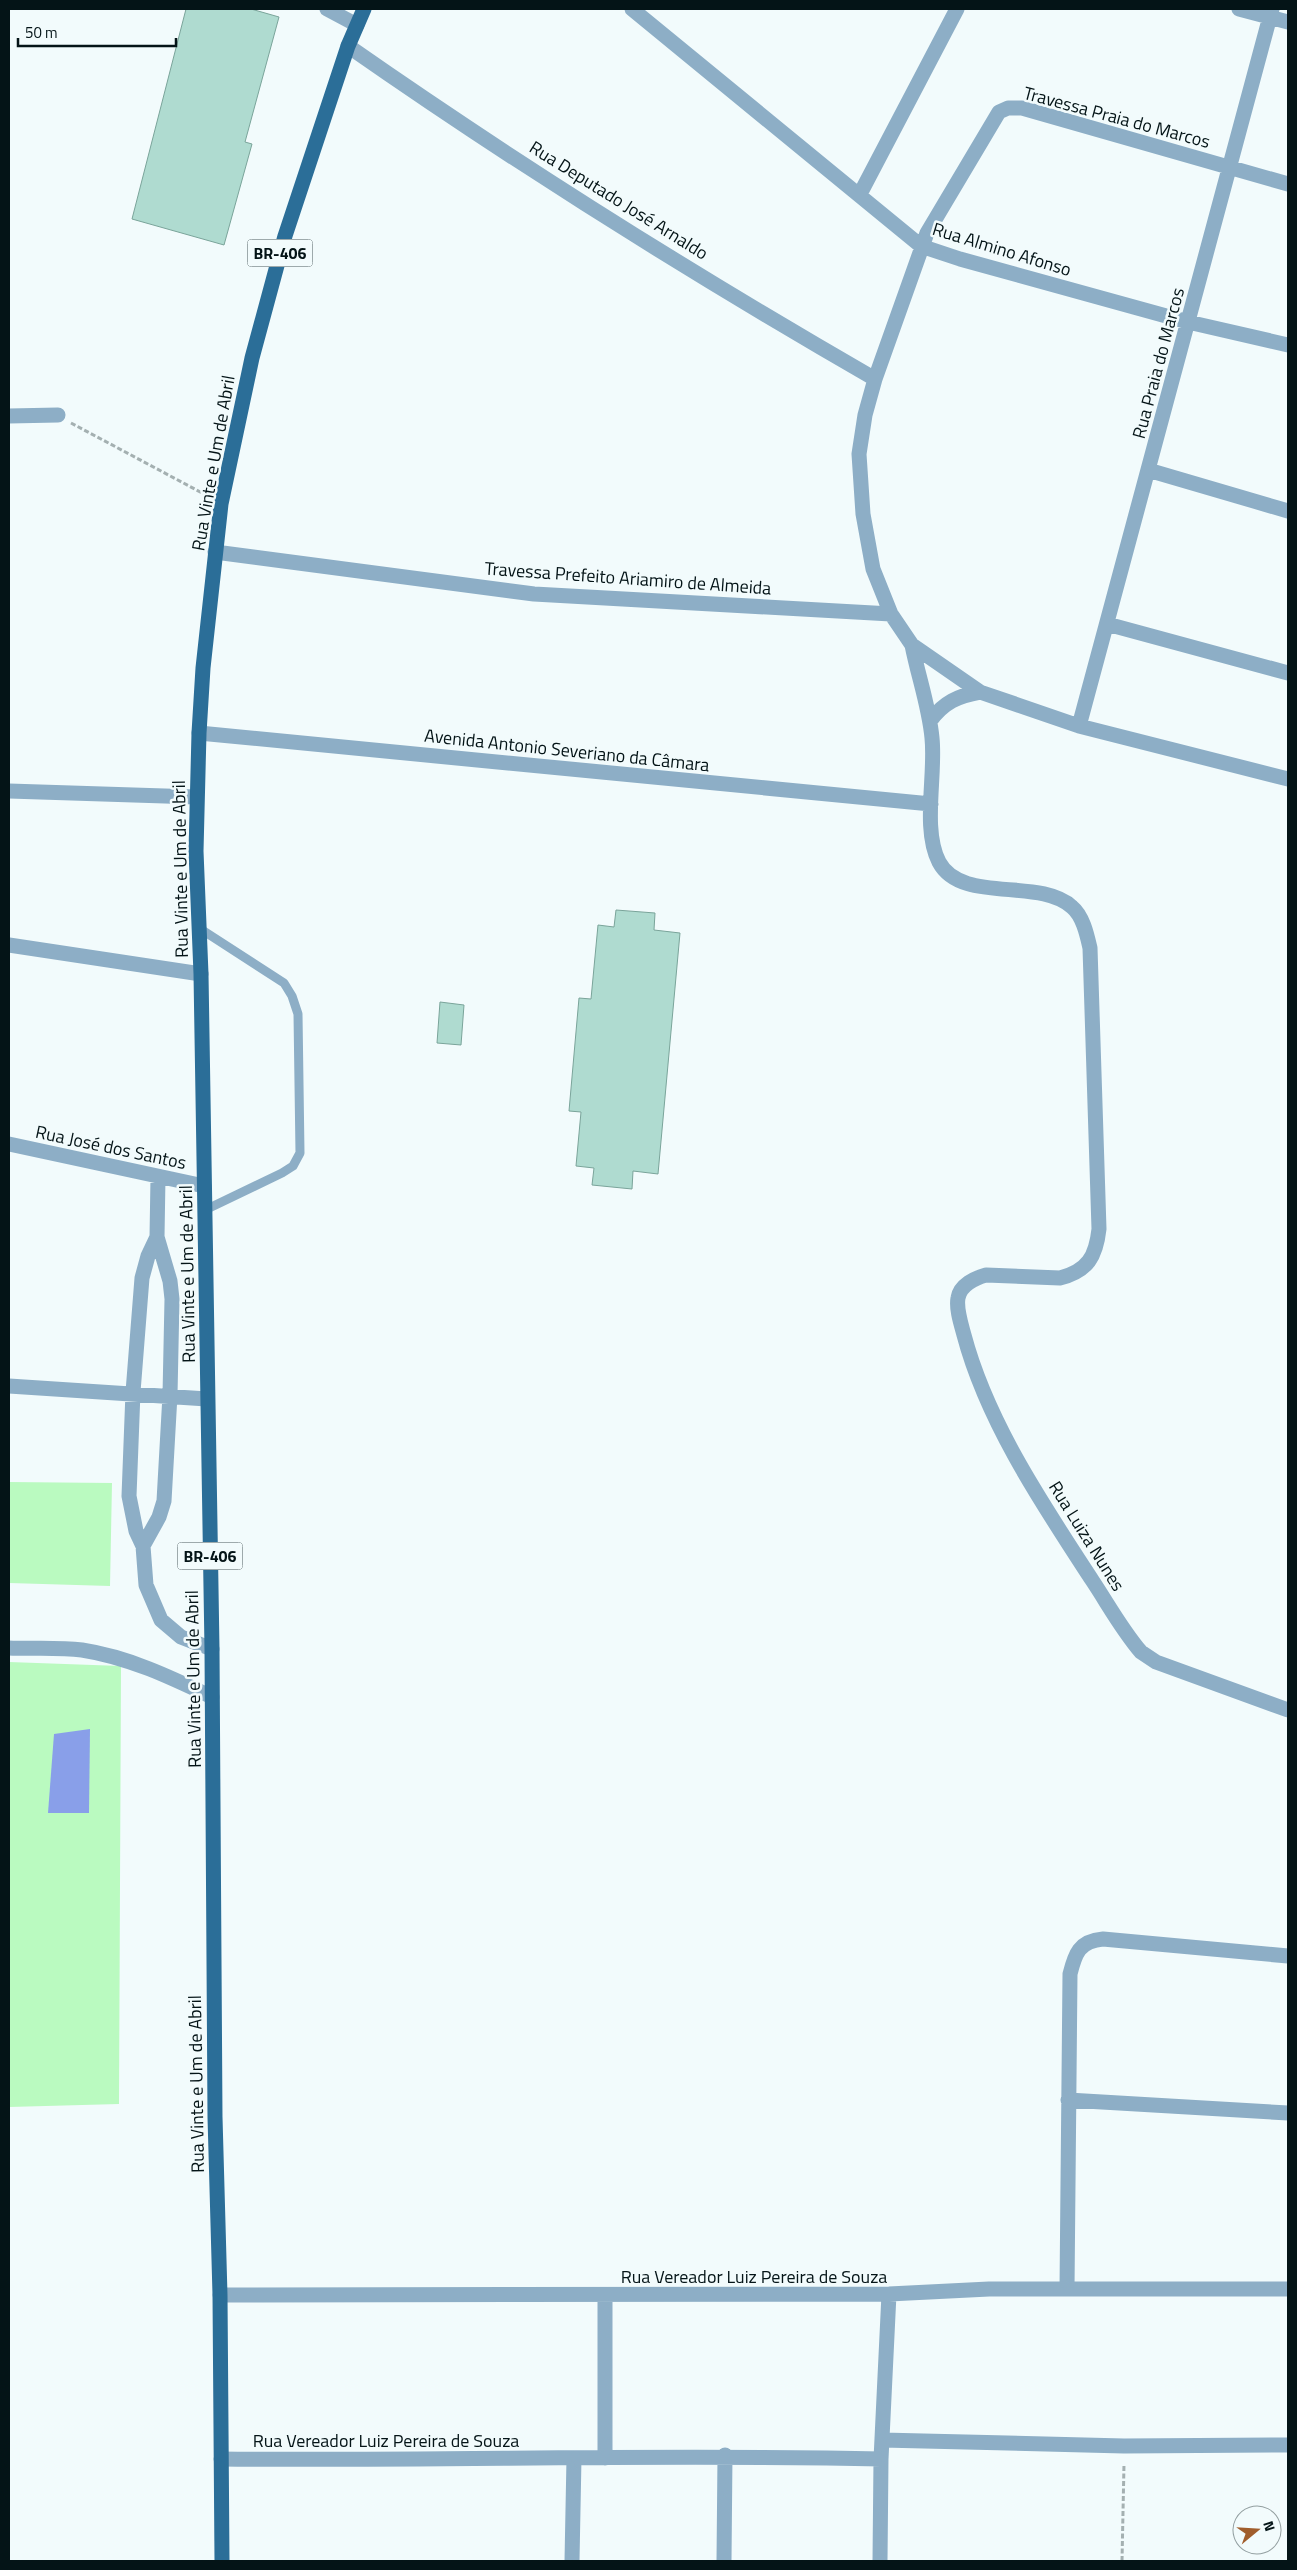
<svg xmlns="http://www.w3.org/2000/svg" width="1297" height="2570" font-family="'Titillium Web',sans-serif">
<rect width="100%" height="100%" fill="#f2fbfc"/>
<!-- green -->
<path fill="#bafac0" d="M9,1482L112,1483L110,1586L9,1583Z
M9,1662L121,1666L119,2104L9,2107Z"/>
<!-- water -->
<path fill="#899fe9" d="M90,1729L89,1813H48L54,1734Z"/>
<!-- building -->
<path fill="#afdbd0" stroke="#7aa49a" d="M186,9H251L279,17L245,142L252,144L224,245L132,219Z
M616,910L655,913L654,930L680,933L658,1174L633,1171L632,1189L592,1185L594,1168L576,1166L581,1112L569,1111L579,998L591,999L598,925L614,927Z
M440,1002L464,1005L461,1045L437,1043Z"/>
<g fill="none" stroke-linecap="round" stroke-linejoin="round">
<!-- path -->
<path stroke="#a4b0b1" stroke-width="3" stroke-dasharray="5 2.5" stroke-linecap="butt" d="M71,423L204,494
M1122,2561L1124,2464"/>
<!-- lane -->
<path stroke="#8daec6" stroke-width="9" d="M199,928L284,983L292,996L298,1014L300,1153L293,1166L282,1173L203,1211"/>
<!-- street -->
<path stroke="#8daec6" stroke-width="15" d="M327,9L357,25
M632,9L921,246L960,259L1188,322L1288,345
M1239,9L1288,22
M348,46C517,164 696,276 875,379
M1288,184L1022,108H1008L999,112L927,233L875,379L865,415L859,454L863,514L873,569L891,614L912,645L980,692L1079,726L1288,779
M860,194L957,9
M9,416L58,415
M1148,470L1288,511
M215,552L534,594L891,614
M1107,624L1288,673
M912,645C918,676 929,706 932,738C936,775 922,829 939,862C961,904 1039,877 1072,907C1083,916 1087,935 1090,948L1099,1229C1096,1256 1088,1271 1060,1278L986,1275C975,1278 960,1285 958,1298C956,1309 961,1324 964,1335C987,1422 1043,1505 1092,1580C1108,1604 1122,1630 1141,1652L1156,1662L1288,1710
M930,721C944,702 958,696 980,692
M1079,726L1272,9
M199,733L931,804
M9,791L196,797
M9,945L201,974
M9,1144L204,1186
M157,1237L148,1256L142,1278L133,1392L129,1496L136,1531L143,1546L146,1585L161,1620L181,1637L212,1649
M9,1386L207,1399
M143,1546L159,1517L164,1501L170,1395L172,1299L170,1281L157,1237L158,1177
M9,1648C33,1649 58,1647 82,1650C128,1657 170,1677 212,1697
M1068,2100L1288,2113
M1067,2289L1070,1974C1075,1954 1079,1941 1103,1939L1288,1956
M220,2295L889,2294L989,2289H1288
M882,2440L1124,2446L1288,2445
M605,2458V2296
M221,2459C441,2461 661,2454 881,2459
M572,2561L574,2458
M724,2561L725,2455
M880,2561L881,2459L889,2294"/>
<!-- primary -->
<path stroke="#2b6e98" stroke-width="15" d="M222,2561L220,2295L215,2117L212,1649L201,974L196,851L199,733L203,668L221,504L252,358L285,236L348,46L364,9"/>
</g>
<g text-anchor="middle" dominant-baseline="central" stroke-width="5" stroke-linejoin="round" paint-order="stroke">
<!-- shield labels -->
<g fill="#f2fbfc" stroke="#4b595c" stroke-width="1">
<rect x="247.5" y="239.5" width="65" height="27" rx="4"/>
<rect x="177.5" y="1542.5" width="65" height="27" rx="4"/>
</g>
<g font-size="16" font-weight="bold" fill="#041417">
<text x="280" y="253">BR-406</text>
<text x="210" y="1556">BR-406</text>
</g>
<!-- street labels -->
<g font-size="18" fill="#041417" stroke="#f2fbfc">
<text transform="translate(1117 117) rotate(15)">Travessa Praia do Marcos</text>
<text transform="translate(619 200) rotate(32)">Rua Deputado José Arnaldo</text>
<text transform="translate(1002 249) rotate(17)">Rua Almino Afonso</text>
<text transform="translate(1158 363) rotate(-75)">Rua Praia do Marcos</text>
<text transform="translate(213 463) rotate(-80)">Rua Vinte e Um de Abril</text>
<text transform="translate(628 578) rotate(4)">Travessa Prefeito Ariamiro de Almeida</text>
<text transform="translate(567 750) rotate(6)">Avenida Antonio Severiano da Câmara</text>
<text transform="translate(180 869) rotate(-91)">Rua Vinte e Um de Abril</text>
<text transform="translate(111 1147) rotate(12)">Rua José dos Santos</text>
<text transform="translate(187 1274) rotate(-91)">Rua Vinte e Um de Abril</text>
<text transform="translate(1087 1536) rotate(58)">Rua Luiza Nunes</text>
<text transform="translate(193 1679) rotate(-91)">Rua Vinte e Um de Abril</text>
<text transform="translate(196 2084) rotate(-91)">Rua Vinte e Um de Abril</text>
<text x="754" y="2276">Rua Vereador Luiz Pereira de Souza</text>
<text x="386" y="2440">Rua Vereador Luiz Pereira de Souza</text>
</g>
</g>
<!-- border -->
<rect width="1297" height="2570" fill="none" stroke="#041417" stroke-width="20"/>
<!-- north arrow -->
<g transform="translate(1257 2530) rotate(72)"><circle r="24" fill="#f2fbfc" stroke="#939fa0"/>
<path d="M0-4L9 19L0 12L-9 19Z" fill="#a05d2c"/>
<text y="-8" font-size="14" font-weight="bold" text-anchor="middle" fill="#041417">N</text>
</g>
<!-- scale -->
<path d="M18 38v8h158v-8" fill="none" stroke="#041417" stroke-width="2.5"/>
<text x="25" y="38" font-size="15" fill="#041417" stroke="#f2fbfc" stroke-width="4" paint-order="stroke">50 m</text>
</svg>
